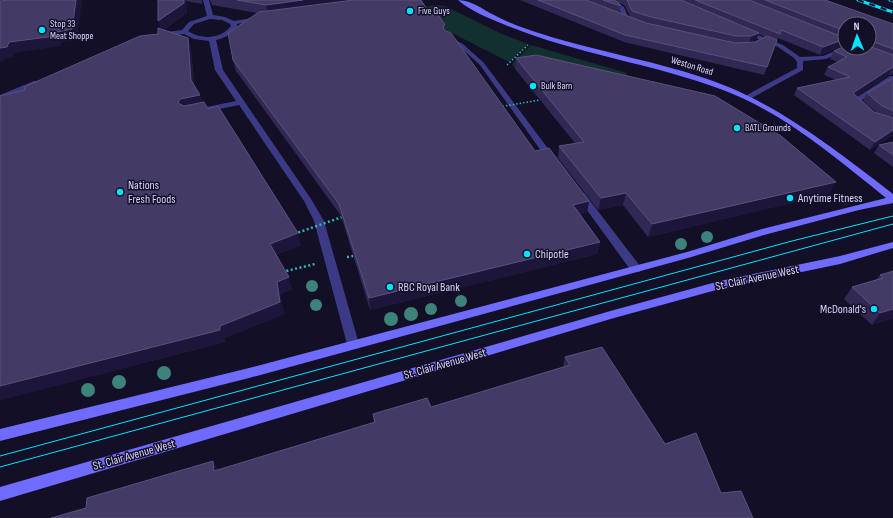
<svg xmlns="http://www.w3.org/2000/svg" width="893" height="518" font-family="'Sofia Sans Condensed',sans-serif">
<rect width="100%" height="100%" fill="#130f26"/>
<!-- green -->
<path fill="#12302f" d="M434,5L445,6L500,33L528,44L509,62L444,29L441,30L425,7Z
M531,45L627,73L620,84L535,65L515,69L512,64Z"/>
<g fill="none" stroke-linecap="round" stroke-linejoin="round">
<!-- path-far1 -->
<path stroke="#2fb8b0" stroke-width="1.5" stroke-dasharray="1.5 2" stroke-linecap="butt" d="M507,65L528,45"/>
<!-- path -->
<path stroke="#2fb8b0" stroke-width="2.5" stroke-dasharray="2 2.5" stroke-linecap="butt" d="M347,257L353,256
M282,272L315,264"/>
<!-- lane -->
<path fill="#3d3a85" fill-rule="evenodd" d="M203,0H209L213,15L225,17L234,21L259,17L262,19L237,24V26C231,34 226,38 216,40L223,70L311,199L324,221L359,344L357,347L353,349L349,347L347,344L314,221L304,201L239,105L195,114L191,112L192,110L236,101L215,70L209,41L194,39L184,34L160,37L157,35L160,33L182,30L189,22L207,16ZM210,19L222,20L230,24L231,26C221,39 201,40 188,31L194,24Z
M603,0H611L624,7L629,19L628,20H624L619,9Z
M445,37H449L463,44L484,63L555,158L556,160L555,162H549L480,65L459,46L445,39Z
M34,81H40L41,83L0,100V95Z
M581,192L584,193L640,266L641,269L640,272H632L576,195Z"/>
<!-- street -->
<path fill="#3d3a85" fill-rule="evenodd" d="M744,31H748L783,45L800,57L823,56L845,47V48H850L826,59L803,61V70L748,100H745V96L797,68V62L794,58L778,47L744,33Z
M890,76H893V81L860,101L865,106L864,108H858L851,101Z"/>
<!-- secondary -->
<path fill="#6f6bff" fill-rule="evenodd" d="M458,0C471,0 482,9 494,15C509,23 525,29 542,34C604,54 671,63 731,88C791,114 842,155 893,194V203L859,210L764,235L688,258L249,378L0,441V429L249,368L687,252L762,229L886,198C836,158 784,113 723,90C651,63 574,54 503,24C489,18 470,11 458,0Z
M893,242V248L840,264L720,289L614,318L0,501V487L614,310L720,281L840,256Z"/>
<!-- tram -->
<path stroke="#00e5ff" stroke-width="1" d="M0,456L792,241L893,216
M0,467L893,224"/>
<defs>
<path id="rail" d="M858,0L893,12
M890,0L893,1"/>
</defs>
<!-- rail casing -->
<use href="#rail" stroke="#00e5ff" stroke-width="3"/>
<!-- rail -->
<use href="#rail" stroke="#130f26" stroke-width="2" stroke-dasharray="6" stroke-linecap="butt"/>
<!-- path-bridge-far1 -->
<path stroke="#2fb8b0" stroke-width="1.5" stroke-dasharray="1.5 2" stroke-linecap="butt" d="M499,107L540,100"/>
<!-- path-bridge -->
<path stroke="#2fb8b0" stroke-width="2.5" stroke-dasharray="2 2.5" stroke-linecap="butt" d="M294,234L342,217"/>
</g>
<!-- trees -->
<g fill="#3d827b">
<circle cx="707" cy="237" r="6"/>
<circle cx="681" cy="244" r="6"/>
<circle cx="312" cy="286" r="6"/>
<circle cx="461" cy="301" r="6"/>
<circle cx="316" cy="305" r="6"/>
<circle cx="431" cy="309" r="6"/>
<circle cx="411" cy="314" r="7"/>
<circle cx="391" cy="319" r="7"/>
<circle cx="164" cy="373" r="7"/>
<circle cx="119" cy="382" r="7"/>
<circle cx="88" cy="390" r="7"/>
</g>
<!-- wall -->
<path fill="#312854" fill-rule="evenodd" d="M158,0H202V4L186,1L187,13L163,30L188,38L191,49L194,85L202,102L208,109L301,245L276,255L292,289L280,294L284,314L224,338L225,342L0,400V96L25,90L158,34L161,29Z
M210,0H421L430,14L445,25V30L535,151L589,201L587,213L580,214L600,242L597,254L370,310L341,216L236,71L233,60L257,13L212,5Z
M520,0H825L893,24V74L889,75L857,96L874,112L877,113L863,101L867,93L893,78V135L870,150L794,95L797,88L836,80L824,75L828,67L838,62L830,59L834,51L869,48V24H845V43L843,46L820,55L778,38L764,75L624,42ZM615,0L625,6L630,17L619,13L621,6ZM758,34L765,37L755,42H751L756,40Z
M516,58L829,194L648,237L623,205L598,210L558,158L559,146L575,143L515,69Z
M893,142V167L874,153L879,145Z
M893,271V318L872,325L844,299L852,287L876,280L880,275Z
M565,357L721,493L753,518L218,470L374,423L373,414L431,407L563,367Z"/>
<!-- shaded-wall -->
<path fill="#1d163a" d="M76,0H82L77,40L62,42L61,46L14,53L13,57L4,59L3,62H0V48Z
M184,0H186V1L187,13L161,31L158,21Z
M303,0H381L268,15L266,5Z
M759,33L756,40L749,44L751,36Z
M188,38L191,49L194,91L191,80Z
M845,39V43L843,46L820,55L823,47Z
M893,67L889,75L850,101L853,93Z
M200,95L203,106L184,111L178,103L180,99Z
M893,130V135L870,150L875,142Z
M836,182L829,194L648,237L652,224Z
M626,193L623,205L598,210L601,198Z
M589,201L587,213L570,217L573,205Z
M298,233L301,245L273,256L270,244Z
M600,242L597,254L370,310L369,298Z
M289,277L292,289L280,294L284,314L224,338L225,342L0,400V386L220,326L277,282Z
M893,309V318L872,325L880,313Z
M213,461L219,471H214Z"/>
<!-- building -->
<path fill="#433a66" stroke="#5a527e" d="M9,0H76L72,29L57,32L56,36L9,42L7,47L0,48V1Z
M158,0H184V3L158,21Z
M237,0H303L266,5Z
M354,0H421L430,14L437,13L445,25L443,26L444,30L451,33L535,151L549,148L589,201L573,205L600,242L369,298L339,204L233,60L228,33L259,12Z
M538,0H586L646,23L735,43L755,42L767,36L777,40L767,67L625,35Z
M603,0H614L619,3L621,6Z
M627,0H681L759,33L751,36H736L651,17L632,11Z
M695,0H749L845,38V39L823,47L781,30L780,34Z
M765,0H825L893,24V49L869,40V24H845V31Z
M158,28L188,38L191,80L200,95L180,99L178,103L184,106L204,102L208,109L218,106L298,233L270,244L289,277L277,282L280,302L220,326V330L0,386V96L25,90L24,87L140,36L158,34Z
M845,46V48H869V46L893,55V67L853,93L874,112L893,118V130L875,142L797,88L850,77L828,67L847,57L834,51Z
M536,55L715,96L781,136L836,182L652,224L626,193L601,198L559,146L584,142L516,58Z
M893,78V111L882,106L867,93Z
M893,142V155L879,145Z
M893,271V309L880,313L852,287L883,278L880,275Z
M602,347L665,444L696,433L721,493L741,491L753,518H51L86,508L87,498L213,461L214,471L375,422L373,414L427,398L431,407L570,365L565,357Z"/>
<!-- markers -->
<g fill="#00e5ff" stroke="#130f26" stroke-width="1.5">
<circle cx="410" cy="11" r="4"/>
<circle cx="42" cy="30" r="4"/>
<circle cx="533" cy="86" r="4"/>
<circle cx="737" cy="128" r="4"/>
<circle cx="120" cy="192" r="4"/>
<circle cx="790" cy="198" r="4"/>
<circle cx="527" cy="254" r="4"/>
<circle cx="390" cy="287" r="4"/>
<circle cx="874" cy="309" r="4"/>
</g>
<g text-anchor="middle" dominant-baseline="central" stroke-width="3" stroke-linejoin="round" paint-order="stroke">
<!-- far-poi labels -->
<g font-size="10" fill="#d9d4ff" stroke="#130f26" text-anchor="start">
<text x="418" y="11">Five Guys</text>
<text x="50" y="24">Stop 33<tspan x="50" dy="12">Meat Shoppe</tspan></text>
<text x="541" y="86">Bulk Barn</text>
<text x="745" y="128">BATL Grounds</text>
</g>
<!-- far-street labels -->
<g font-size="10" fill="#d9d4ff" stroke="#130f26">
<text transform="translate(692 66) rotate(17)">Weston Road</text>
</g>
<!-- poi labels -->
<g font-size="12" fill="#d9d4ff" stroke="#130f26" text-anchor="start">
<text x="128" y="185">Nations<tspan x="128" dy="14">Fresh Foods</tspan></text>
<text x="798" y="198">Anytime Fitness</text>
<text x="535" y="254">Chipotle</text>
<text x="398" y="287">RBC Royal Bank</text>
<text x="866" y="309" text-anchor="end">McDonald's</text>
</g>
<!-- street labels -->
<g font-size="12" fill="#d9d4ff" stroke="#130f26">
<text transform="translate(757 278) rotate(-12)">St. Clair Avenue West</text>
<text transform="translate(445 364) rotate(-16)">St. Clair Avenue West</text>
<text transform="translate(134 455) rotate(-16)">St. Clair Avenue West</text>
</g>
</g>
<!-- north arrow -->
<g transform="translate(857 36) rotate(358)"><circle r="19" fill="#130f26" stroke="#625e7d"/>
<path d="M0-3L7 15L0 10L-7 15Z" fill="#00e5ff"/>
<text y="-6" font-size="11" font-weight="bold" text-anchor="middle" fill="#d9d4ff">N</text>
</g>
</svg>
